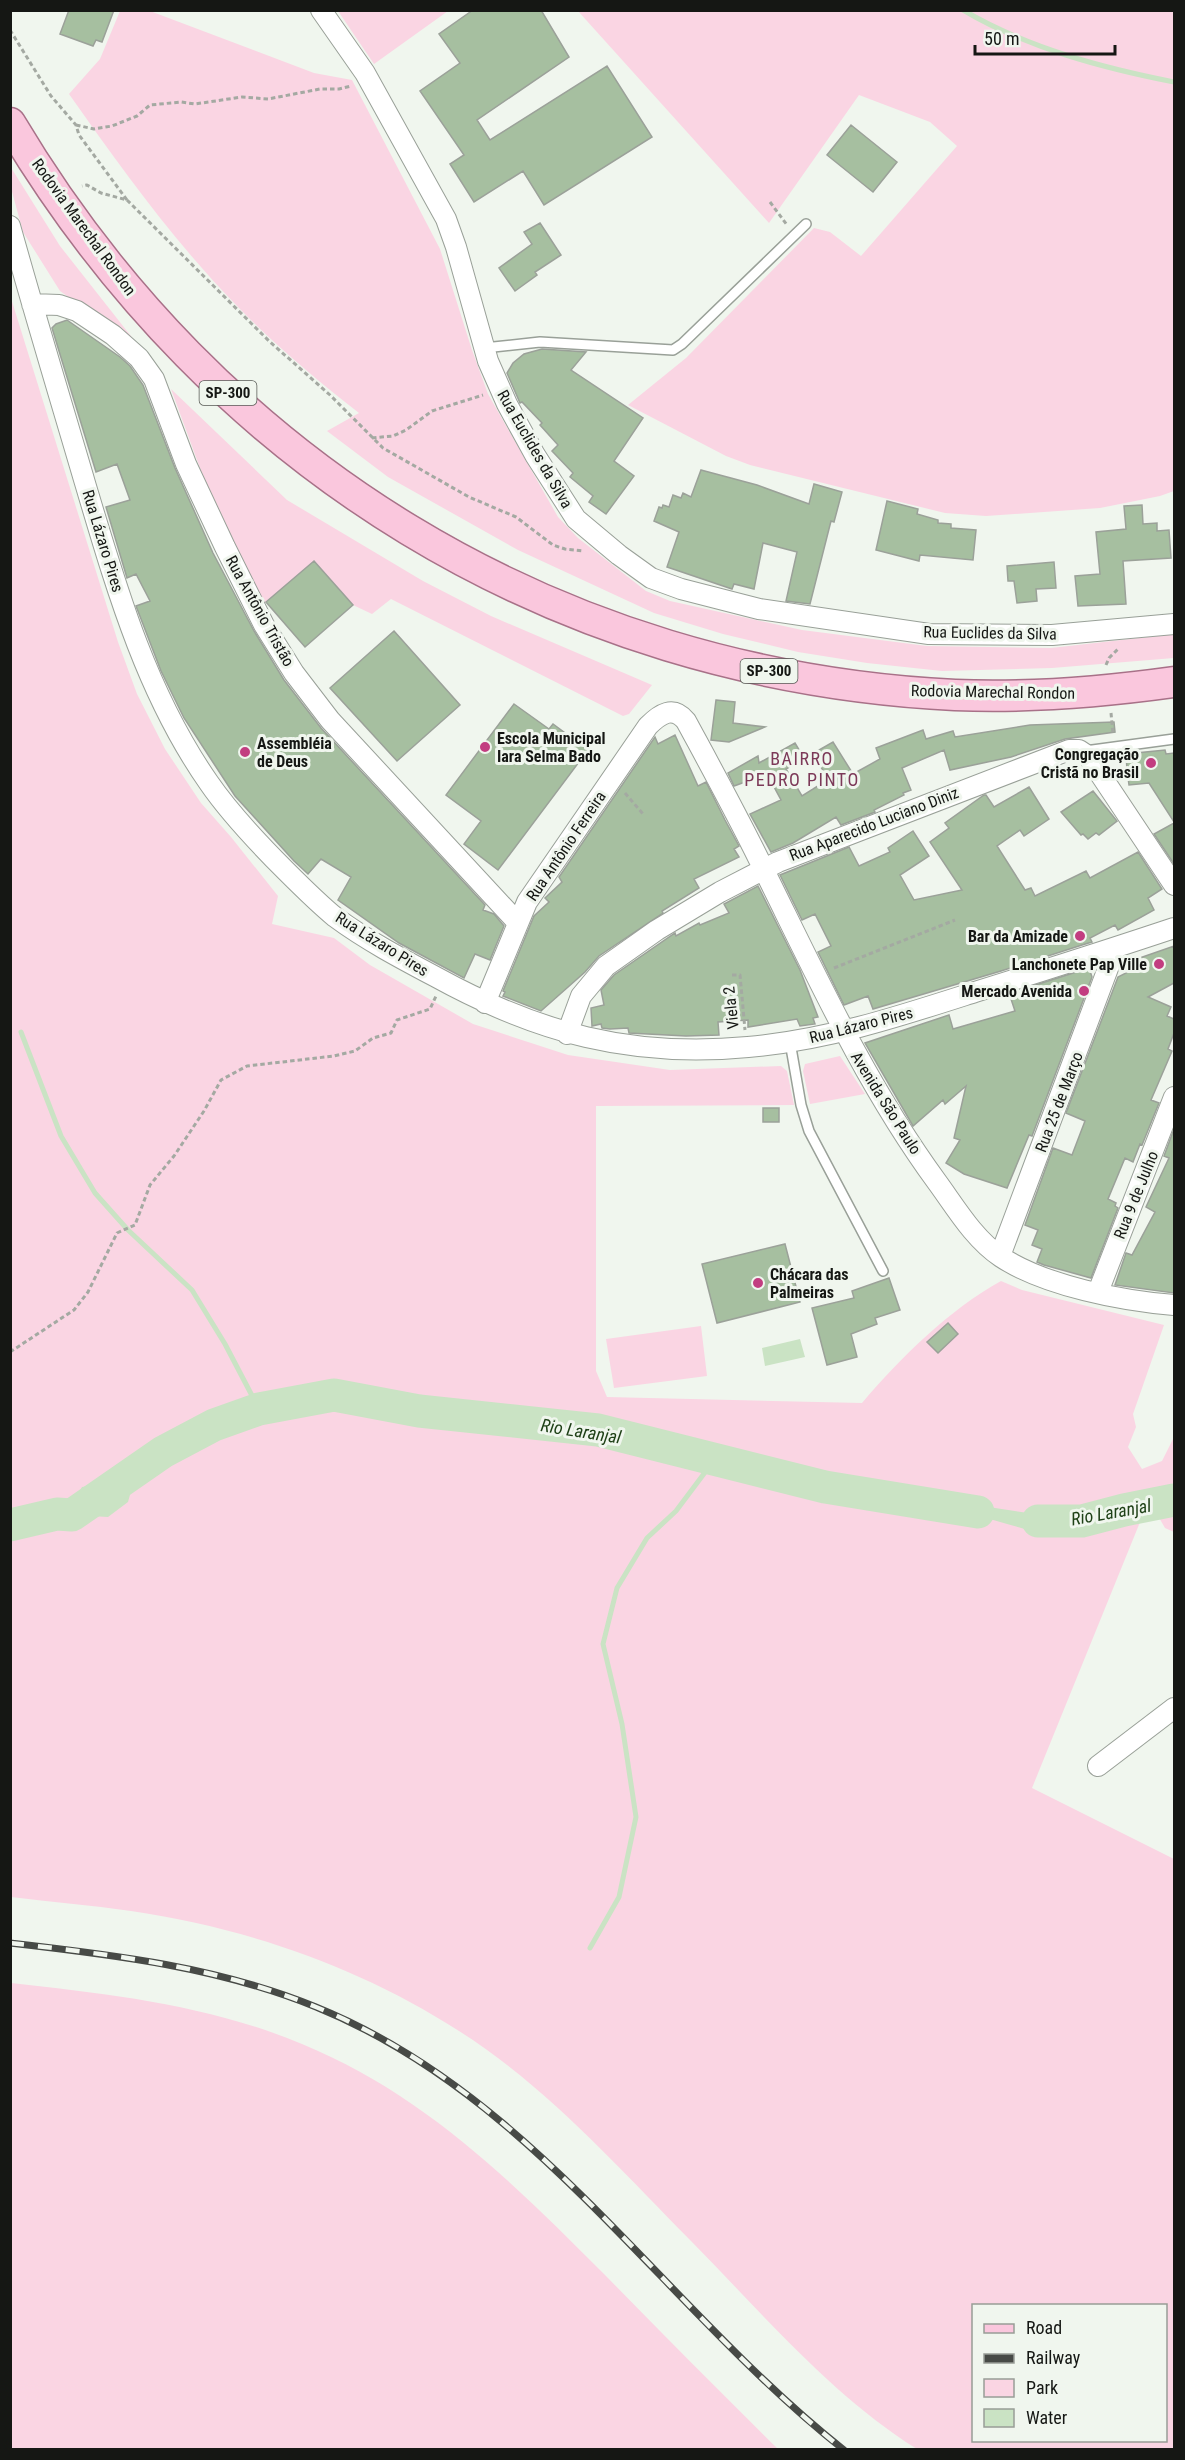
<svg xmlns="http://www.w3.org/2000/svg" width="1185" height="2460" font-family="'Roboto Condensed',sans-serif">
<rect width="100%" height="100%" fill="#f0f6ee"/>
<!-- green -->
<path fill="#fad5e3" fill-rule="evenodd" d="M120,11H150L314,73L352,80L440,249L472,350L488,394L558,517L578,538L646,591L670,601L802,630L927,646L1051,648L1174,634V658L1052,668L942,671L867,663L798,652L723,634L654,613L518,550L388,477L327,431L359,413C317,380 276,346 239,308C175,243 121,168 69,94L100,59Z
M338,11H448L374,64Z
M578,11H1174V491L1160,496L1100,508L986,516L945,513L750,465L726,456L628,405L686,358L814,228L830,232L861,256L957,146L930,122L859,95L769,223Z
M10,166L60,246L149,359L140,349L60,291L23,232L11,188Z
M10,295L118,642L137,694L165,749L201,803L231,837L278,896L272,924L334,938L370,965L473,1024L568,1055L670,1070L781,1066L787,1071L794,1105L596,1106V1371L607,1397L862,1403C900,1358 950,1309 1001,1281L1022,1290L1164,1325L1133,1414L1136,1427L1128,1447L1142,1469L1162,1461L1174,1437V1532L1165,1528L1149,1500L1032,1788L1174,1859V2449H917C831,2395 762,2313 691,2241C618,2167 547,2087 459,2031C360,1967 247,1928 131,1911C91,1905 51,1902 11,1897ZM974,2306H1166V2440H974Z
M171,389L287,500L423,581L491,616L652,685L629,714L623,716L391,599L372,614L353,605L314,561L263,605L204,479Z
M840,1056L865,1094L810,1104L803,1071L805,1064Z
M701,1326L707,1376L614,1388L606,1339Z
M11,1983C110,1994 209,2005 302,2044C424,2094 512,2182 604,2274C662,2333 720,2392 778,2449H11Z"/>
<!-- water -->
<path fill="#cae3c4" d="M800,1339L805,1357L765,1366L762,1348Z
M163,1452L152,1471L131,1491L128,1502L108,1517L72,1515L75,1500L82,1487C111,1485 131,1457 163,1452Z
M934,1503L982,1506L1028,1513L1084,1514L1080,1530L1035,1532Z"/>
<g fill="none" stroke-linecap="round" stroke-linejoin="round">
<!-- stream -->
<path stroke="#cae3c4" stroke-width="5" d="M963,10C1027,48 1103,68 1174,82
M21,1032L61,1136L95,1193L128,1230L192,1290L225,1344L259,1409
M590,1948L619,1897L636,1817L622,1724L603,1644L617,1588L647,1538L676,1511L715,1459"/>
<!-- river -->
<path stroke="#cae3c4" stroke-width="33" d="M1038,1521H1082L1124,1510L1174,1500
M10,1525L57,1514L72,1515L163,1452L214,1425L259,1409L334,1395L419,1411L598,1430L825,1487L978,1512"/>
</g>
<!-- building -->
<path fill="#a6bfa0" stroke="#9ba199" stroke-width="1.5" d="M69,10H114L102,42L96,40L93,46L60,34Z
M473,10H541L569,57L477,120L490,140L607,66L652,137L544,205L523,171L474,202L450,164L464,155L420,91L460,63L439,34Z
M851,125L897,162L873,192L827,155Z
M540,223L561,255L535,272L537,275L515,291L499,268L532,244L524,232Z
M67,320L120,357L130,366L143,385L175,468L213,553L254,631L284,680L321,728L485,905L483,910L494,914L504,926L490,960L475,954L464,978L399,943L338,900L351,877L321,859L308,874L294,861L235,796L184,718L161,671L136,606L150,601L136,574L127,578L106,507L130,500L117,464L96,472L59,351L52,328L56,324Z
M542,349L586,352L571,370L643,418L614,461L634,476L606,514L589,502L593,496L570,477L573,473L552,451L558,445L540,425L542,423L522,402L520,403L507,373L513,363L524,354Z
M701,470L757,485L809,504L814,484L842,492L834,522L831,521L810,604L786,601L797,552L763,543L754,589L734,584L732,589L667,567L679,532L654,521L659,507L662,508L663,505L669,507L673,495L681,498L683,493L691,497Z
M887,501L918,509L917,514L938,520V523L951,524V528L976,530L973,560L920,555L919,561L876,550Z
M1142,505L1143,524L1157,523V531L1169,530L1171,558L1123,561L1126,604L1078,606L1075,576L1100,574L1096,532L1126,529L1124,506Z
M314,561L353,605L305,647L266,602Z
M1054,562L1056,588L1036,589L1037,601L1017,603L1014,581H1008L1007,566Z
M394,631L460,705L397,761L330,688Z
M716,700L735,702L733,723L765,727L729,742L711,740Z
M514,704L549,729L553,724L588,750L498,870L464,844L481,821L446,795Z
M1114,722L1115,732L1065,739L1011,757L950,770L944,750L902,768L911,790L903,793L904,795L874,810L875,812L841,825L836,817L793,843L771,852L750,814L781,800L767,774L734,786L728,773L758,756L759,763L795,743L804,758L786,769L802,796L829,779L812,754L833,742L853,774L880,759L876,748L923,730L926,739L953,731L955,737L1030,725Z
M675,735L698,786L706,782L725,820L739,846L734,849L739,857L694,879L699,888L662,911L663,913L599,956L585,972L541,1011L503,996L505,992L503,991L534,916L549,902L545,898L562,882L559,877L655,737L658,744Z
M1165,750L1166,754L1174,753V822L1149,783L1129,785L1127,770L1126,754Z
M1029,787L1049,819L1024,836L1020,830L997,846L1025,890L1031,888L1035,896L1086,871L1090,878L1138,852L1162,889L1148,898L1154,910L1118,930L1115,925L1090,938L1092,942L1082,945L1001,971L873,1009L868,996L844,1005L818,952L831,946L815,914L802,920L780,875L849,847L859,866L890,852L888,848L913,831L929,856L900,875L914,900L962,890L930,842L949,828L945,823L984,795H986L994,807Z
M1093,791L1117,821L1099,835L1096,833L1088,839L1083,834L1081,835L1061,812Z
M1174,823V864L1154,834Z
M758,886L800,970L818,1017L813,1018L815,1024L800,1026L797,1019L748,1027V1020L718,1022L719,1035L686,1036L629,1033L628,1028L610,1029L602,1028L601,1024L592,1026L591,1008L604,1005L601,990L614,975L675,933L676,936L699,923L700,925L729,913L724,904Z
M1174,946V983L1148,997L1171,1007L1167,1016L1174,1019V1033L1168,1049L1172,1051L1151,1100L1159,1103L1142,1145L1140,1144L1133,1162L1125,1158L1108,1199L1116,1203L1115,1206L1118,1208L1091,1278L1044,1265L1037,1262L1042,1249L1032,1245L1038,1230L1025,1225L1053,1148L1072,1155L1085,1121L1066,1113L1118,977L1134,969L1131,961Z
M1089,968L1092,977L1032,1136L1029,1135L1007,1188L964,1174L946,1163L960,1140L954,1138L966,1086L945,1104L943,1100L913,1126L865,1043L949,1015L953,1029L1015,1011L1010,996L1027,991L1026,988Z
M763,1108H779V1122H763Z
M1174,1129V1293L1115,1285L1126,1253L1132,1255L1155,1212L1146,1207L1169,1158L1164,1156Z
M785,1244L800,1302L717,1323L702,1264Z
M889,1278L900,1310L875,1318L877,1324L851,1334L857,1357L827,1365L812,1308L854,1298L852,1291Z
M948,1323L958,1334L938,1353L927,1342Z"/>
<g fill="none" stroke-linecap="round" stroke-linejoin="round">
<defs>
<path id="lane" d="M484,348L540,342L673,350L682,344L806,224
M1085,751L1174,739
M790,1042L801,1105L809,1131L883,1271"/>
<path id="street" d="M321,10L365,73L446,219L456,247L488,361L507,404L535,455L576,519L619,555L651,578L681,589L759,609L929,634L1052,635L1174,624
M10,226C34,312 60,398 85,483C116,587 146,693 209,783C231,815 259,844 286,871C302,887 318,903 335,917C366,940 402,959 436,977C538,1033 631,1058 748,1047C828,1040 900,1016 975,992C1042,971 1108,950 1174,928
M32,304L59,305L77,311L113,335L139,358L154,379L186,464L225,547L264,625L294,673L330,720L518,923
M485,1003L527,902L648,726C660,714 673,705 686,721C713,771 740,820 764,870C817,977 866,1085 937,1182C956,1208 974,1239 1001,1257C1045,1286 1123,1301 1174,1305
M567,1034L581,996L606,966L657,930L720,892L778,862L1069,750H1079L1088,756L1174,885
M1000,1256L1116,947
M1098,1292L1174,1097
M1098,1766L1174,1708"/>
<path id="primary" d="M10,123C214,466 556,675 955,695C1028,698 1102,692 1174,682"/>
</defs>
<!-- lane casing -->
<use href="#lane" stroke="#99a098" stroke-width="12"/>
<!-- street casing -->
<use href="#street" stroke="#99a098" stroke-width="22"/>
<!-- primary casing -->
<use href="#primary" stroke="#a87188" stroke-width="33"/>
<!-- path -->
<path stroke="#a4a9a2" stroke-width="3" stroke-dasharray="4.5 3" stroke-linecap="butt" d="M10,30L51,96L76,125L79,135L127,200L101,193L87,185L82,186
M76,125L94,129L112,126L137,116L150,105L181,102L195,104L242,97L268,99L320,89H339L351,86
M127,200L269,341L330,395L383,448L469,497L516,517L553,545L565,549L584,551
M770,202L787,225
M372,438L393,436L406,430L432,411L483,395
M1106,665L1109,658L1118,649
M1111,713L1113,734
M625,793L643,814
M834,968L955,920
M732,975H740L745,1030
M10,1352L74,1310L88,1292L117,1233L135,1225L150,1185L174,1156L204,1111L221,1080L247,1066L334,1056L355,1051L373,1038L391,1033L397,1020L430,1009L436,996"/>
<!-- lane -->
<use href="#lane" stroke="#fff" stroke-width="9"/>
<!-- street -->
<use href="#street" stroke="#fff" stroke-width="20"/>
<!-- primary -->
<use href="#primary" stroke="#fac7dd" stroke-width="30"/>
<defs>
<path id="rail" d="M10,1943C115,1955 218,1967 316,2007C536,2096 663,2307 844,2450"/>
</defs>
<!-- rail casing -->
<use href="#rail" stroke="#474a46" stroke-width="7"/>
<!-- rail -->
<use href="#rail" stroke="#f0f6ee" stroke-width="4.5" stroke-dasharray="14" stroke-linecap="butt"/>
</g>
<!-- markers -->
<g fill="#c23d80" stroke="#f0f6ee" stroke-width="2">
<circle cx="485" cy="747" r="6"/>
<circle cx="245" cy="752" r="6"/>
<circle cx="1151" cy="763" r="6"/>
<circle cx="1080" cy="936" r="6"/>
<circle cx="1159" cy="964" r="6"/>
<circle cx="1084" cy="991" r="6"/>
<circle cx="758" cy="1283" r="6"/>
</g>
<g text-anchor="middle" dominant-baseline="central" stroke-width="6" stroke-linejoin="round" paint-order="stroke">
<!-- shield labels -->
<g fill="#f0f6ee" stroke="#575a55" stroke-width="1.5">
<rect x="199.5" y="381" width="57" height="24" rx="4.5"/>
<rect x="740.5" y="659" width="57" height="24" rx="4.5"/>
</g>
<g font-size="15" font-weight="bold" fill="#151714">
<text x="228" y="393">SP-300</text>
<text x="769" y="671">SP-300</text>
</g>
<!-- street labels -->
<g font-size="16" fill="#151714" stroke="#f0f6ee">
<text transform="translate(84 227) rotate(54)">Rodovia Marechal Rondon</text>
<text transform="translate(535 449) rotate(60)">Rua Euclides da Silva</text>
<text transform="translate(103 541) rotate(73)">Rua Lázaro Pires</text>
<text transform="translate(260 611) rotate(61)">Rua Antônio Tristão</text>
<text transform="translate(990 633) rotate(1)">Rua Euclides da Silva</text>
<text transform="translate(993 692) rotate(1)">Rodovia Marechal Rondon</text>
<text transform="translate(874 824) rotate(-21)">Rua Aparecido Luciano Diniz</text>
<text transform="translate(566 846) rotate(-56)">Rua Antônio Ferreira</text>
<text transform="translate(382 944) rotate(32)">Rua Lázaro Pires</text>
<text transform="translate(731 1008) rotate(-96)">Viela 2</text>
<text transform="translate(861 1025) rotate(-14)">Rua Lázaro Pires</text>
<text transform="translate(1059 1102) rotate(-69)">Rua 25 de Março</text>
<text transform="translate(886 1103) rotate(58)">Avenida São Paulo</text>
<text transform="translate(1136 1195) rotate(-68)">Rua 9 de Julho</text>
</g>
<!-- poi labels -->
<g font-size="16" font-weight="bold" fill="#151714" stroke="#f0f6ee" text-anchor="end">
<text x="497" y="738" text-anchor="start">Escola Municipal<tspan x="497" dy="18">Iara Selma Bado</tspan></text>
<text x="257" y="743" text-anchor="start">Assembléia<tspan x="257" dy="18">de Deus</tspan></text>
<text x="1139" y="754">Congregação<tspan x="1139" dy="18">Cristã no Brasil</tspan></text>
<text x="1068" y="936">Bar da Amizade</text>
<text x="1147" y="964">Lanchonete Pap Ville</text>
<text x="1072" y="991">Mercado Avenida</text>
<text x="770" y="1274" text-anchor="start">Chácara das<tspan x="770" dy="18">Palmeiras</tspan></text>
</g>
<!-- neighbourhood labels -->
<g font-size="18" letter-spacing="1.5" fill="#7c3958" stroke="#f0f6ee">
<text x="802" y="758">BAIRRO<tspan x="802" dy="21">PEDRO PINTO</tspan></text>
</g>
<!-- water labels -->
<g font-size="18" font-style="italic" fill="#1f4117" stroke="#f0f6ee">
<text transform="translate(581 1431) rotate(9)">Rio Laranjal</text>
<text transform="translate(1111 1512) rotate(-10)">Rio Laranjal</text>
</g>
</g>
<!-- border -->
<rect width="1185" height="2460" fill="none" stroke="#151714" stroke-width="24"/>
<!-- legend -->
<rect x="972" y="2304" width="195" height="138" fill="#f0f6ee" stroke="#989d97" stroke-width="1.5"/>
<rect x="984" y="2324" width="30" height="9" fill="#fac7dd" stroke="#989d97" stroke-width="1.5"/>
<text x="1026" y="2334" font-size="18" fill="#151714">Road</text>
<rect x="984" y="2354" width="30" height="9" fill="#474a46" stroke="#989d97" stroke-width="1.5"/>
<text x="1026" y="2364" font-size="18" fill="#151714">Railway</text>
<rect x="984" y="2379" width="30" height="18" fill="#fad5e3" stroke="#989d97" stroke-width="1.5"/>
<text x="1026" y="2394" font-size="18" fill="#151714">Park</text>
<rect x="984" y="2409" width="30" height="18" fill="#cae3c4" stroke="#989d97" stroke-width="1.5"/>
<text x="1026" y="2424" font-size="18" fill="#151714">Water</text>
<!-- scale -->
<path d="M975 45v9h140v-9" fill="none" stroke="#151714" stroke-width="3"/>
<text x="984" y="45" font-size="18" fill="#151714" stroke="#f0f6ee" stroke-width="4.5" paint-order="stroke">50 m</text>
</svg>
